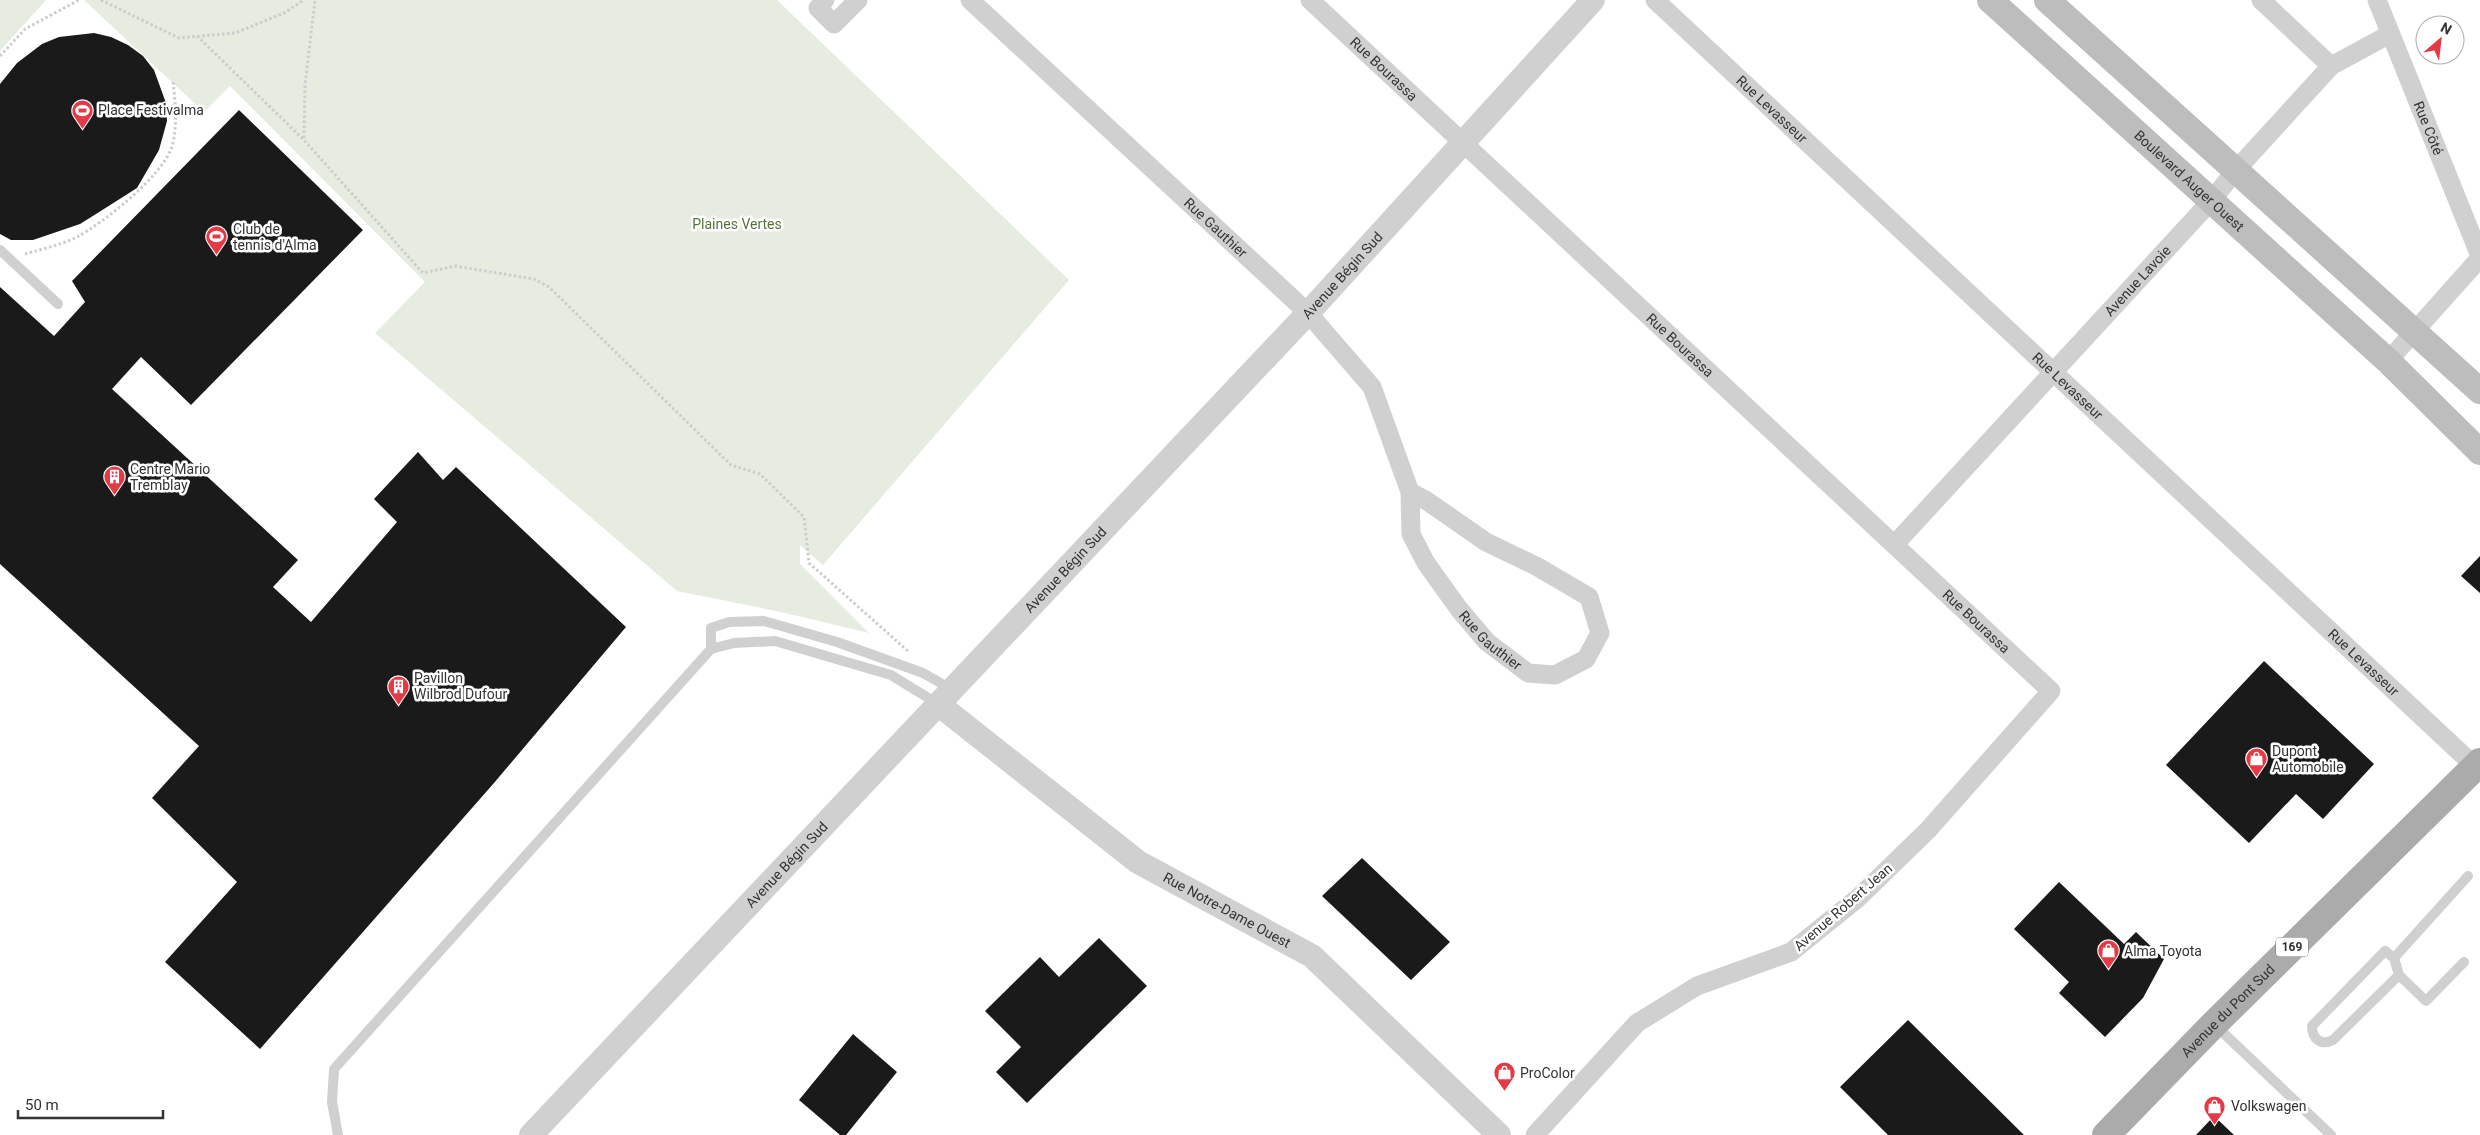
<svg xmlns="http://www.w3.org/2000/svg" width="2480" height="1135" font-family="Roboto,sans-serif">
<rect width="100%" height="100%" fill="#fff"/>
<!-- green -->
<path fill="#e6ecdf" d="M0,0H46L0,51Z
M84,0H777L1069,280L823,565L800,545V564L869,633L781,612L677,591L375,333L425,282L230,86L204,112Z"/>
<!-- building -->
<path fill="#1a1a1a" d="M94,33L111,37L128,45L143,56L154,70L166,103L167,121L159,150L137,188L96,214L80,224L33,240H11L0,234V84L17,63L42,44L59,37Z
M239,110L363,230L191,405L141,357L112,389L298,560L273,587L311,622L397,522L374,499L418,452L443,480L456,467L626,627L494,783L260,1049L165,962L237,882L152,798L199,746L0,564V287L54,336L85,302L72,281Z
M2480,556V593L2461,576Z
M2264,661L2374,764L2323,819L2296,794L2249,843L2166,765Z
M1362,858L1450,942L1411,980L1322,896Z
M2059,882L2124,944L2136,932L2164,959L2143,998L2105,1037L2059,993L2069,982L2014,929Z
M1099,938L1147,986L1027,1103L996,1072L1021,1047L985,1011L1040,957L1059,977Z
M1908,1020L2024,1135H1888L1840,1087Z
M853,1034L897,1072L846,1135H840L799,1100Z
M2214,1116L2234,1135H2196Z"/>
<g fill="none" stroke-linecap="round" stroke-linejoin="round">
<!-- path -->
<path stroke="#cdcdcd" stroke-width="3" stroke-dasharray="2.5 2.5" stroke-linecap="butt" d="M101,0L179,38L235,33L284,13L304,0
M197,36L303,139L423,273L455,266L534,279L549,287L731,465L760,474L804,517L809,563L909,652
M0,56L25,29L79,0
M304,138L305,85L315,0
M25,254C42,249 61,245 77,237C103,223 164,175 172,146C178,126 175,101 173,80"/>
<!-- service -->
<path stroke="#d0d0d0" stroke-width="10" d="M0,250L58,304
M711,649V628L729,622L764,621L837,642L923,673L951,689
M2394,958L2468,876
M2399,975L2394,958L2385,951L2312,1026C2312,1039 2321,1046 2333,1040L2399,975L2426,1001L2464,962
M2216,1026L2331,1135
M338,1135L332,1102L334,1069L711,649L734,643L775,641L891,675L938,704"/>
<!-- minor -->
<g stroke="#d0d0d0" stroke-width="19">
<path d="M825,0L818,8L834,24L858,0"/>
<path id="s1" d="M970,0L1308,313L1372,387L1410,492L1411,534L1426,563L1459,609L1487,642L1528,673L1555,675L1586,659L1600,633L1589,597L1536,566L1486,542L1427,501L1410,492"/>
<path id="s2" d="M1310,0L2051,691L1928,830L1858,898L1791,952L1697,986L1637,1023L1535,1135"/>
<path id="s3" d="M1655,0L2480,771"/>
<path d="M2261,0L2331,66"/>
<path id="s4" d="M2377,0L2480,256"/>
<path d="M2388,361L2480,258"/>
<path id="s5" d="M1895,544L2211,201L2236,170L2331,66L2390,34"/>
</g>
<!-- tertiary -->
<g stroke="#d0d0d0" stroke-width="24">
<path id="s6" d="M938,704L1138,862L1312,956L1499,1135"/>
<path id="s7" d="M531,1135L1308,313L1593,0"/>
</g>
<!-- secondary -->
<g stroke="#bdbdbd" stroke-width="26">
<path id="s8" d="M1990,0L2388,361L2480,452"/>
<path d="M2047,0L2480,391"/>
</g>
<!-- primary -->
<path stroke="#ababab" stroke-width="28" id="s9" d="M2106,1135L2214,1024L2480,762"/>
</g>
<!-- icons -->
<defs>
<symbol id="stadium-pin" viewBox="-11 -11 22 30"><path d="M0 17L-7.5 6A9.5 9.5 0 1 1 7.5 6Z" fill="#e63946" stroke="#fff"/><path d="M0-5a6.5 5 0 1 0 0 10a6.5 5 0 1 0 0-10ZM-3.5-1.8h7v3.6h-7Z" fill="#fff"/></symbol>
<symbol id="building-pin" viewBox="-11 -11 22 30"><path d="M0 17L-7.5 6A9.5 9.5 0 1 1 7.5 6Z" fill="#e63946" stroke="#fff"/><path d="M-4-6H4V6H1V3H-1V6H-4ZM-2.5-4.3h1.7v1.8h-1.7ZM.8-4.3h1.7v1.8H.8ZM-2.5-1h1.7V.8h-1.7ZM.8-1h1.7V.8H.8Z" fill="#fff"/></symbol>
<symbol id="shop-pin" viewBox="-11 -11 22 30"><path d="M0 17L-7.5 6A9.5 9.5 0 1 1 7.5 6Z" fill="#e63946" stroke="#fff"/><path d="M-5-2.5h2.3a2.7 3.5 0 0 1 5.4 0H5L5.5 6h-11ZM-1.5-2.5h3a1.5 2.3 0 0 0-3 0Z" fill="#fff"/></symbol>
</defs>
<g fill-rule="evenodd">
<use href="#stadium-pin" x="70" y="98" width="25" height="34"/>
<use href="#stadium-pin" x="204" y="224" width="25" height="34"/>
<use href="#building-pin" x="102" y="464" width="25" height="34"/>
<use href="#building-pin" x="386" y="674" width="25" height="34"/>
<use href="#shop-pin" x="2244" y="746" width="25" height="34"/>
<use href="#shop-pin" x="2096" y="938" width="25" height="34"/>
<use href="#shop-pin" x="1492" y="1060" width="25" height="34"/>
<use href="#shop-pin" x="2202" y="1094" width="25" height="34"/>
</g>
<g text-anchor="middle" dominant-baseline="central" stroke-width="5" stroke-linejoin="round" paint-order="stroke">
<!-- shield labels -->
<rect fill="#fff" stroke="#707070" stroke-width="1" x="2276" y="937.5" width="32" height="19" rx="4"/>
<g font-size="12" font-weight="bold" fill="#333">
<text x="2292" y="947">169</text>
</g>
<!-- street labels -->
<g font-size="14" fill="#333" stroke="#fff">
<text stroke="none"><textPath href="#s2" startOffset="101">Rue Bourassa</textPath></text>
<text stroke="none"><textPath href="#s3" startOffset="160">Rue Levasseur</textPath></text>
<text stroke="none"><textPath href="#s4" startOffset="138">Rue Côté</textPath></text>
<text stroke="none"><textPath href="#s8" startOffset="269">Boulevard Auger Ouest</textPath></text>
<text stroke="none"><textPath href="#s1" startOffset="335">Rue Gauthier</textPath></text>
<text stroke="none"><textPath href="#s7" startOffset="1182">Avenue Bégin Sud</textPath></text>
<text stroke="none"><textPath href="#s5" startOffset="358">Avenue Lavoie</textPath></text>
<text stroke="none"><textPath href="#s2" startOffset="506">Rue Bourassa</textPath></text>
<text stroke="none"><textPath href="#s3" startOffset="565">Rue Levasseur</textPath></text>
<text stroke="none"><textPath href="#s7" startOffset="778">Avenue Bégin Sud</textPath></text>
<text stroke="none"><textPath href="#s2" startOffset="911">Rue Bourassa</textPath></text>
<text stroke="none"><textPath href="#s1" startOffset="846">Rue Gauthier</textPath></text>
<text stroke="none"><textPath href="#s3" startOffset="970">Rue Levasseur</textPath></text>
<text stroke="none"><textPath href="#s7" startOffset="372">Avenue Bégin Sud</textPath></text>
<text transform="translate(1843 907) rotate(-41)">Avenue Robert Jean</text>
<text stroke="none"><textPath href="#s6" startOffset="356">Rue Notre-Dame Ouest</textPath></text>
<text stroke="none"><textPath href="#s9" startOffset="174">Avenue du Pont Sud</textPath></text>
</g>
<!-- poi labels -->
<g font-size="14" fill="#333" stroke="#fff" text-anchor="start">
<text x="98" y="110">Place Festivalma</text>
<text x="233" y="229">Club de<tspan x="233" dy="16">tennis d'Alma</tspan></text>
<text x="130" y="469">Centre Mario<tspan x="130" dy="16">Tremblay</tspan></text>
<text x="414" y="678">Pavillon<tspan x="414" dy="16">Wilbrod Dufour</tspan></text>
<text x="2272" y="751">Dupont<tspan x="2272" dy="16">Automobile</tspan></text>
<text x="2124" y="951">Alma Toyota</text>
<text x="1520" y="1073">ProColor</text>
<text x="2231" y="1106">Volkswagen</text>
</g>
<!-- park labels -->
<g font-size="14" fill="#56703f" stroke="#fff">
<text x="737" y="224">Plaines Vertes</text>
</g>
</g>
<!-- north arrow -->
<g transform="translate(2440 40) rotate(28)"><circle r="24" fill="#ffffff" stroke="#adadad"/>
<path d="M0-4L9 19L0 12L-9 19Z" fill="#e63946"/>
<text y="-8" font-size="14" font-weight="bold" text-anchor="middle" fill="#333333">N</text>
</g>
<!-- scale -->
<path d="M18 1110v8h145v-8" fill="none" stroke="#333333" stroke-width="2.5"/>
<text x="25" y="1110" font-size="15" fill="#333333" stroke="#ffffff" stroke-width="4" paint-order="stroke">50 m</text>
</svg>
